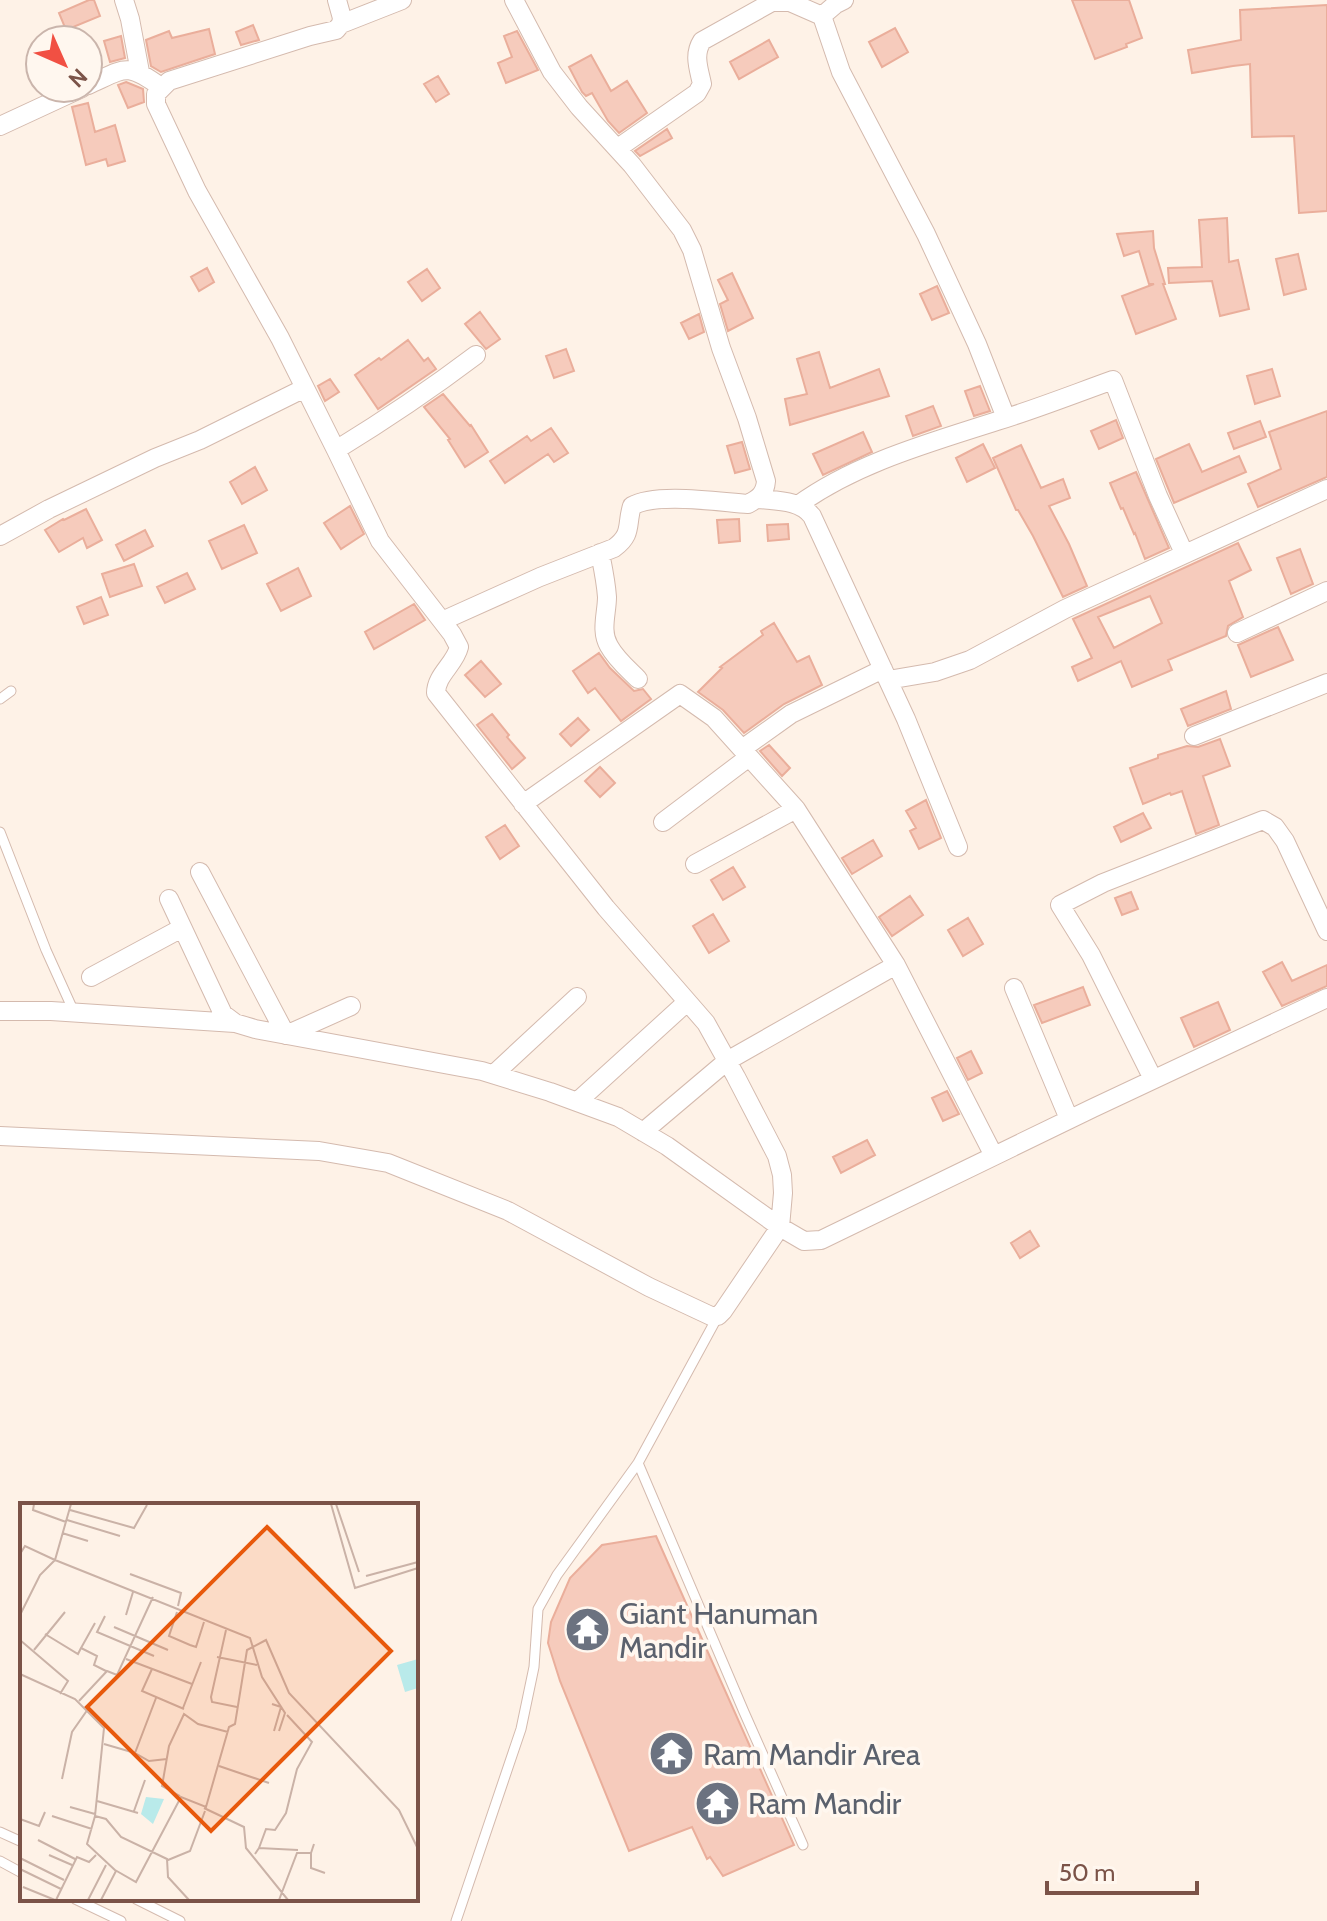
<svg xmlns="http://www.w3.org/2000/svg" width="1327" height="1921" font-family="Cabin,sans-serif">
<rect width="100%" height="100%" fill="#fef2e7"/>
<!-- building -->
<path fill="#f6cbbc" stroke="#eaae9b" stroke-width="2" fill-rule="evenodd" d="M89,0H94L100,16L66,30L59,13Z
M1072,0H1129L1142,38L1126,44L1127,47L1095,59Z
M1327,5V211L1299,213L1294,136L1252,137L1250,64L1233,66L1192,73L1188,50L1241,40L1240,10Z
M253,25L259,40L241,45L236,32Z
M895,28L908,52L882,67L869,42Z
M209,29L215,54L161,72L151,66L146,40L169,31L172,38Z
M517,31L538,70L506,83L498,63L512,57L504,36Z
M121,36L125,58L110,62L104,41Z
M769,40L778,57L739,79L730,62Z
M591,55L611,91L627,81L647,113L619,133L608,121L592,93L586,96L582,92L569,67Z
M438,76L449,94L436,102L424,84Z
M126,82L143,89L144,102L128,108L118,85Z
M88,103L95,132L115,125L125,161L108,166L106,159L86,165L72,107Z
M667,129L672,138L640,156L635,151Z
M1227,218L1229,262L1238,260L1249,309L1220,316L1212,281L1169,283L1168,268L1202,267L1199,220Z
M1153,231L1154,248L1165,284H1163L1176,319L1136,334L1122,296L1154,284H1149L1139,251L1124,256L1117,234Z
M1298,254L1306,289L1284,295L1276,259Z
M207,268L214,282L199,291L191,277Z
M427,269L440,288L422,301L408,282Z
M732,273L753,318L728,331L720,304L728,300L718,280Z
M937,286L949,313L932,320L920,294Z
M480,312L500,339L486,349L465,324Z
M699,314L704,332L689,339L681,323Z
M408,340L424,361L428,358L436,369L378,409L355,375L379,358L381,360Z
M566,349L574,371L554,378L546,356Z
M819,352L830,388L879,369L889,396L790,425L785,399L807,394L797,359Z
M1272,369L1280,396L1255,404L1247,376Z
M330,379L339,392L325,401L318,386Z
M980,386L990,411L974,416L965,391Z
M443,394L470,426L471,425L488,452L465,467L448,440L450,439L424,407Z
M933,406L941,426L913,436L906,416Z
M1327,411V477L1258,507L1248,484L1281,469L1269,432Z
M1116,420L1123,438L1099,449L1091,431Z
M1260,421L1266,437L1234,449L1228,433Z
M551,428L568,453L554,462L548,454L505,483L490,461L527,436L531,441Z
M863,432L872,452L823,475L813,454Z
M742,442L750,469L735,473L727,446Z
M983,444L995,468L967,482L956,458Z
M1189,444L1202,472L1239,456L1246,472L1174,503L1156,459Z
M1021,445L1041,488L1063,479L1070,498L1049,506L1069,544L1087,586L1063,597L1033,536L1018,510H1016L993,458Z
M255,467L267,490L242,504L230,482Z
M1136,472L1169,548L1145,559L1135,533L1134,534L1123,508L1121,509L1110,483Z
M350,506L364,534L341,549L324,523Z
M86,509L102,540L87,548L83,538L59,552L45,530L63,519L64,520Z
M739,519L740,541L719,543L717,520Z
M788,524L789,539L768,541L767,525Z
M244,525L257,553L222,569L209,541Z
M145,530L153,546L124,561L116,545Z
M1238,543L1251,570L1229,581L1243,617L1228,626L1226,636L1168,660L1172,670L1132,687L1121,661L1078,681L1072,667L1092,658L1073,619ZM1150,596L1162,623L1114,648L1098,617Z
M1300,549L1313,584L1291,594L1277,558Z
M134,564L142,586L110,597L102,574Z
M298,568L311,596L281,611L267,584Z
M187,573L195,589L165,603L157,587Z
M101,597L108,615L84,624L77,607Z
M414,604L425,620L374,649L365,632Z
M774,623L797,662L809,656L822,685L784,704L744,733L723,710L698,692L722,668L720,667L763,635L761,631Z
M1278,627L1293,660L1251,677L1238,645Z
M599,653L610,668L634,691L643,689L651,699L621,721L595,688L588,693L573,671Z
M481,661L501,684L485,697L465,675Z
M1226,691L1231,709L1188,726L1181,709Z
M492,714L509,735L507,737L525,758L512,769L477,725Z
M578,718L589,730L571,746L560,734Z
M1220,739L1230,766L1203,776L1219,825L1196,834L1182,791L1171,795L1170,793L1143,804L1130,768L1158,758V755L1187,746L1198,747Z
M769,745L790,768L782,776L760,751Z
M600,767L615,783L600,797L585,781Z
M926,800L941,838L919,849L910,831L916,828L906,811Z
M1143,813L1151,828L1121,842L1114,827Z
M505,825L519,846L500,859L486,837Z
M873,840L882,856L852,874L842,858Z
M733,867L745,887L723,900L711,880Z
M1131,892L1138,909L1122,915L1115,898Z
M910,896L923,915L892,936L879,917Z
M713,914L729,941L709,953L693,926Z
M968,918L983,944L963,956L948,930Z
M1282,962L1292,981L1327,965V986L1282,1006L1263,972Z
M1083,987L1090,1005L1042,1023L1034,1005Z
M1218,1002L1230,1030L1194,1047L1181,1018Z
M971,1051L982,1073L968,1080L957,1058Z
M947,1091L959,1114L943,1121L932,1098Z
M867,1140L875,1155L841,1173L833,1157Z
M1030,1231L1039,1246L1020,1258L1011,1243Z
M656,1536L794,1845L723,1876L710,1857L707,1859L692,1827L629,1851L560,1681L548,1643L551,1622L570,1578L602,1545Z"/>
<g fill="none" stroke-linecap="round" stroke-linejoin="round">
<defs>
<path id="service" d="M0,699L11,691
M0,832L46,950L74,1012
M638,1463L744,1712L803,1845
M0,1832L22,1842
M0,1861L22,1873
M75,1899L121,1921
M136,1899L180,1921
M456,1921L521,1729L534,1667L538,1609L557,1575L638,1463L718,1316"/>
<path id="minor" d="M124,0L130,19L140,72
M822,16L836,4L844,0
M341,24L402,0
M88,85C126,68 126,62 161,87
M0,126L82,88
M618,148L697,93L702,84C699,69 693,55 702,41L772,2H790L822,16L841,72L926,234L977,344L1006,418
M336,450C385,420 431,389 476,355
M759,499C777,501 800,500 812,516L906,719L958,847
M798,505C856,463 929,443 997,421C1036,409 1074,394 1113,380L1158,496L1184,553
M0,536L49,509L155,458L200,440L305,388
M600,553C603,568 606,582 607,597C607,613 600,631 609,646C616,659 628,669 638,679
M442,621L540,577L614,548C633,534 626,525 632,506C656,492 719,502 748,504C759,498 765,494 766,481L747,418L721,348L692,250L682,230L632,165L579,107L552,72L514,0
M1237,633L1327,591
M888,680L935,672L970,660L1065,609L1327,489
M1194,736L1327,683
M742,749L791,714L883,669
M523,804L680,694L714,718L796,809L896,965L994,1156
M663,822L749,757
M695,864L796,809
M200,872L286,1035L351,1006
M169,899L223,1014L235,1023L255,1029L482,1071L550,1092L618,1117L667,1146L780,1227L804,1241L821,1240L1093,1108L1327,998
M91,977L182,928
M1014,988L1069,1119
M0,1011H51L235,1023
M494,1074L577,997
M1153,1079L1091,955L1060,905L1103,883L1263,820L1275,827L1285,841L1327,931
M577,1102L687,1002
M643,1132L727,1061L896,965
M0,1136L319,1151L388,1163L508,1211L649,1287L711,1316H718L723,1311L780,1227L783,1193L782,1175L777,1156L736,1077L706,1023L606,908L436,693C436,675 455,664 459,647L452,634L380,541L336,450L280,338L197,191L156,104V94L169,81L310,36L336,30L341,24L342,18L337,0"/>
</defs>
<!-- service casing -->
<use href="#service" stroke="#d4baae" stroke-width="11"/>
<!-- minor casing -->
<use href="#minor" stroke="#d4baae" stroke-width="20"/>
<!-- service -->
<use href="#service" stroke="#fff" stroke-width="9"/>
<!-- minor -->
<use href="#minor" stroke="#fff" stroke-width="18"/>
</g>
<!-- icons -->
<defs>
<symbol id="temple-disc" viewBox="-11 -11 22 22"><circle r="9.5" fill="#6b7280" stroke="#fff7ef"/><path d="M0-6L5-2H3V0L6.5 2.5H4V6H1.5V3h-3V6H-4V2.5H-6.5L-3 0V-2H-5Z" fill="#fff"/></symbol>
</defs>
<g fill-rule="evenodd">
<use href="#temple-disc" x="562" y="1604" width="51" height="51"/>
<use href="#temple-disc" x="646" y="1728" width="51" height="51"/>
<use href="#temple-disc" x="692" y="1778" width="51" height="51"/>
</g>
<g text-anchor="middle" dominant-baseline="central" stroke-width="7" stroke-linejoin="round" paint-order="stroke">
<!-- worship labels -->
<g font-size="30" fill="#5b616d" stroke="#fff7ef" text-anchor="start">
<text x="619" y="1613">Giant Hanuman<tspan x="619" dy="34">Mandir</tspan></text>
<text x="703" y="1754">Ram Mandir Area</text>
<text x="748" y="1803">Ram Mandir</text>
</g>
</g>
<!-- overview -->
<g transform="translate(20 1503)">
<rect width="398" height="398" fill="#fef2e7"/>
<path d="M398,156V185L385,189L377,162ZM126,294L144,296L133,321L121,311Z" fill="#b9eaea"/>
<path fill="none" stroke="#cab2a7" stroke-width="2" d="M14,1L13,7L46,19M311,1L335,85L398,65M316,1L339,69M50,7L114,25L127,2M47,17L100,33M42,30L68,38M0,51L5,43L35,57L51,1M110,71L161,90L158,103M346,73L398,59M157,109L149,133L170,142L176,144L184,119M0,112L20,72L35,57L230,135L242,174L265,210L259,228M106,112L113,89M85,113L77,129L134,153M75,120L61,145L77,153L74,162L86,168M94,124L148,147M206,127L191,194L192,199L217,204M25,131L58,151L61,145M0,137L48,178L40,191M14,147L45,109M197,154L237,162M106,156L172,181M132,166L122,188L164,206M0,171L55,196L84,225L75,313L86,316L101,334L147,356L148,374L169,397M136,195L115,250L129,258L147,256M59,198L87,168L97,172L133,94M252,201L261,204L254,228M163,205L181,159M84,241L115,250M199,263L249,280M42,276L52,229L68,206M160,293L142,283L149,243L164,211L178,221L208,229M77,298L118,310M50,304L75,311M184,305L224,324L226,345L268,397M114,308L125,277M32,313L72,326M75,313L67,341L96,368L81,397M0,316L19,323L25,309M18,337L55,356M239,345L246,326L255,327L266,310L277,266L292,239L267,212M291,350V365L305,370M235,351L239,345L278,347M29,352L52,362M0,355L44,377M148,357L170,348L185,308M0,366L41,386M95,367L116,379L161,294L186,304L209,224L215,221L227,147L246,137L269,190L379,307L398,346M3,384L35,397M36,397L57,354L69,359L76,352M68,397L86,362M259,397L277,350H291L294,341"/>
<path fill="#e8590c" fill-opacity="0.15" stroke="#e8590c" stroke-width="4" d="M247,24L371,148L191,328L67,204Z"/>
<rect width="398" height="398" fill="none" stroke="#7b5348" stroke-width="4"/>
</g>
<!-- north arrow -->
<g transform="translate(64 64) rotate(135)"><circle r="38" fill="#fff7ef" stroke="#cab5ac" stroke-width="2"/>
<path d="M0-6L14 30L0 20L-14 30Z" fill="#f15043"/>
<text y="-12" font-size="22" font-weight="bold" text-anchor="middle" fill="#7b5348">N</text>
</g>
<!-- scale -->
<path d="M1047 1881v12h150v-12" fill="none" stroke="#7b5348" stroke-width="4"/>
<text x="1059" y="1881" font-size="24" fill="#7b5348" stroke="#fff7ef" stroke-width="6" paint-order="stroke">50 m</text>
</svg>
